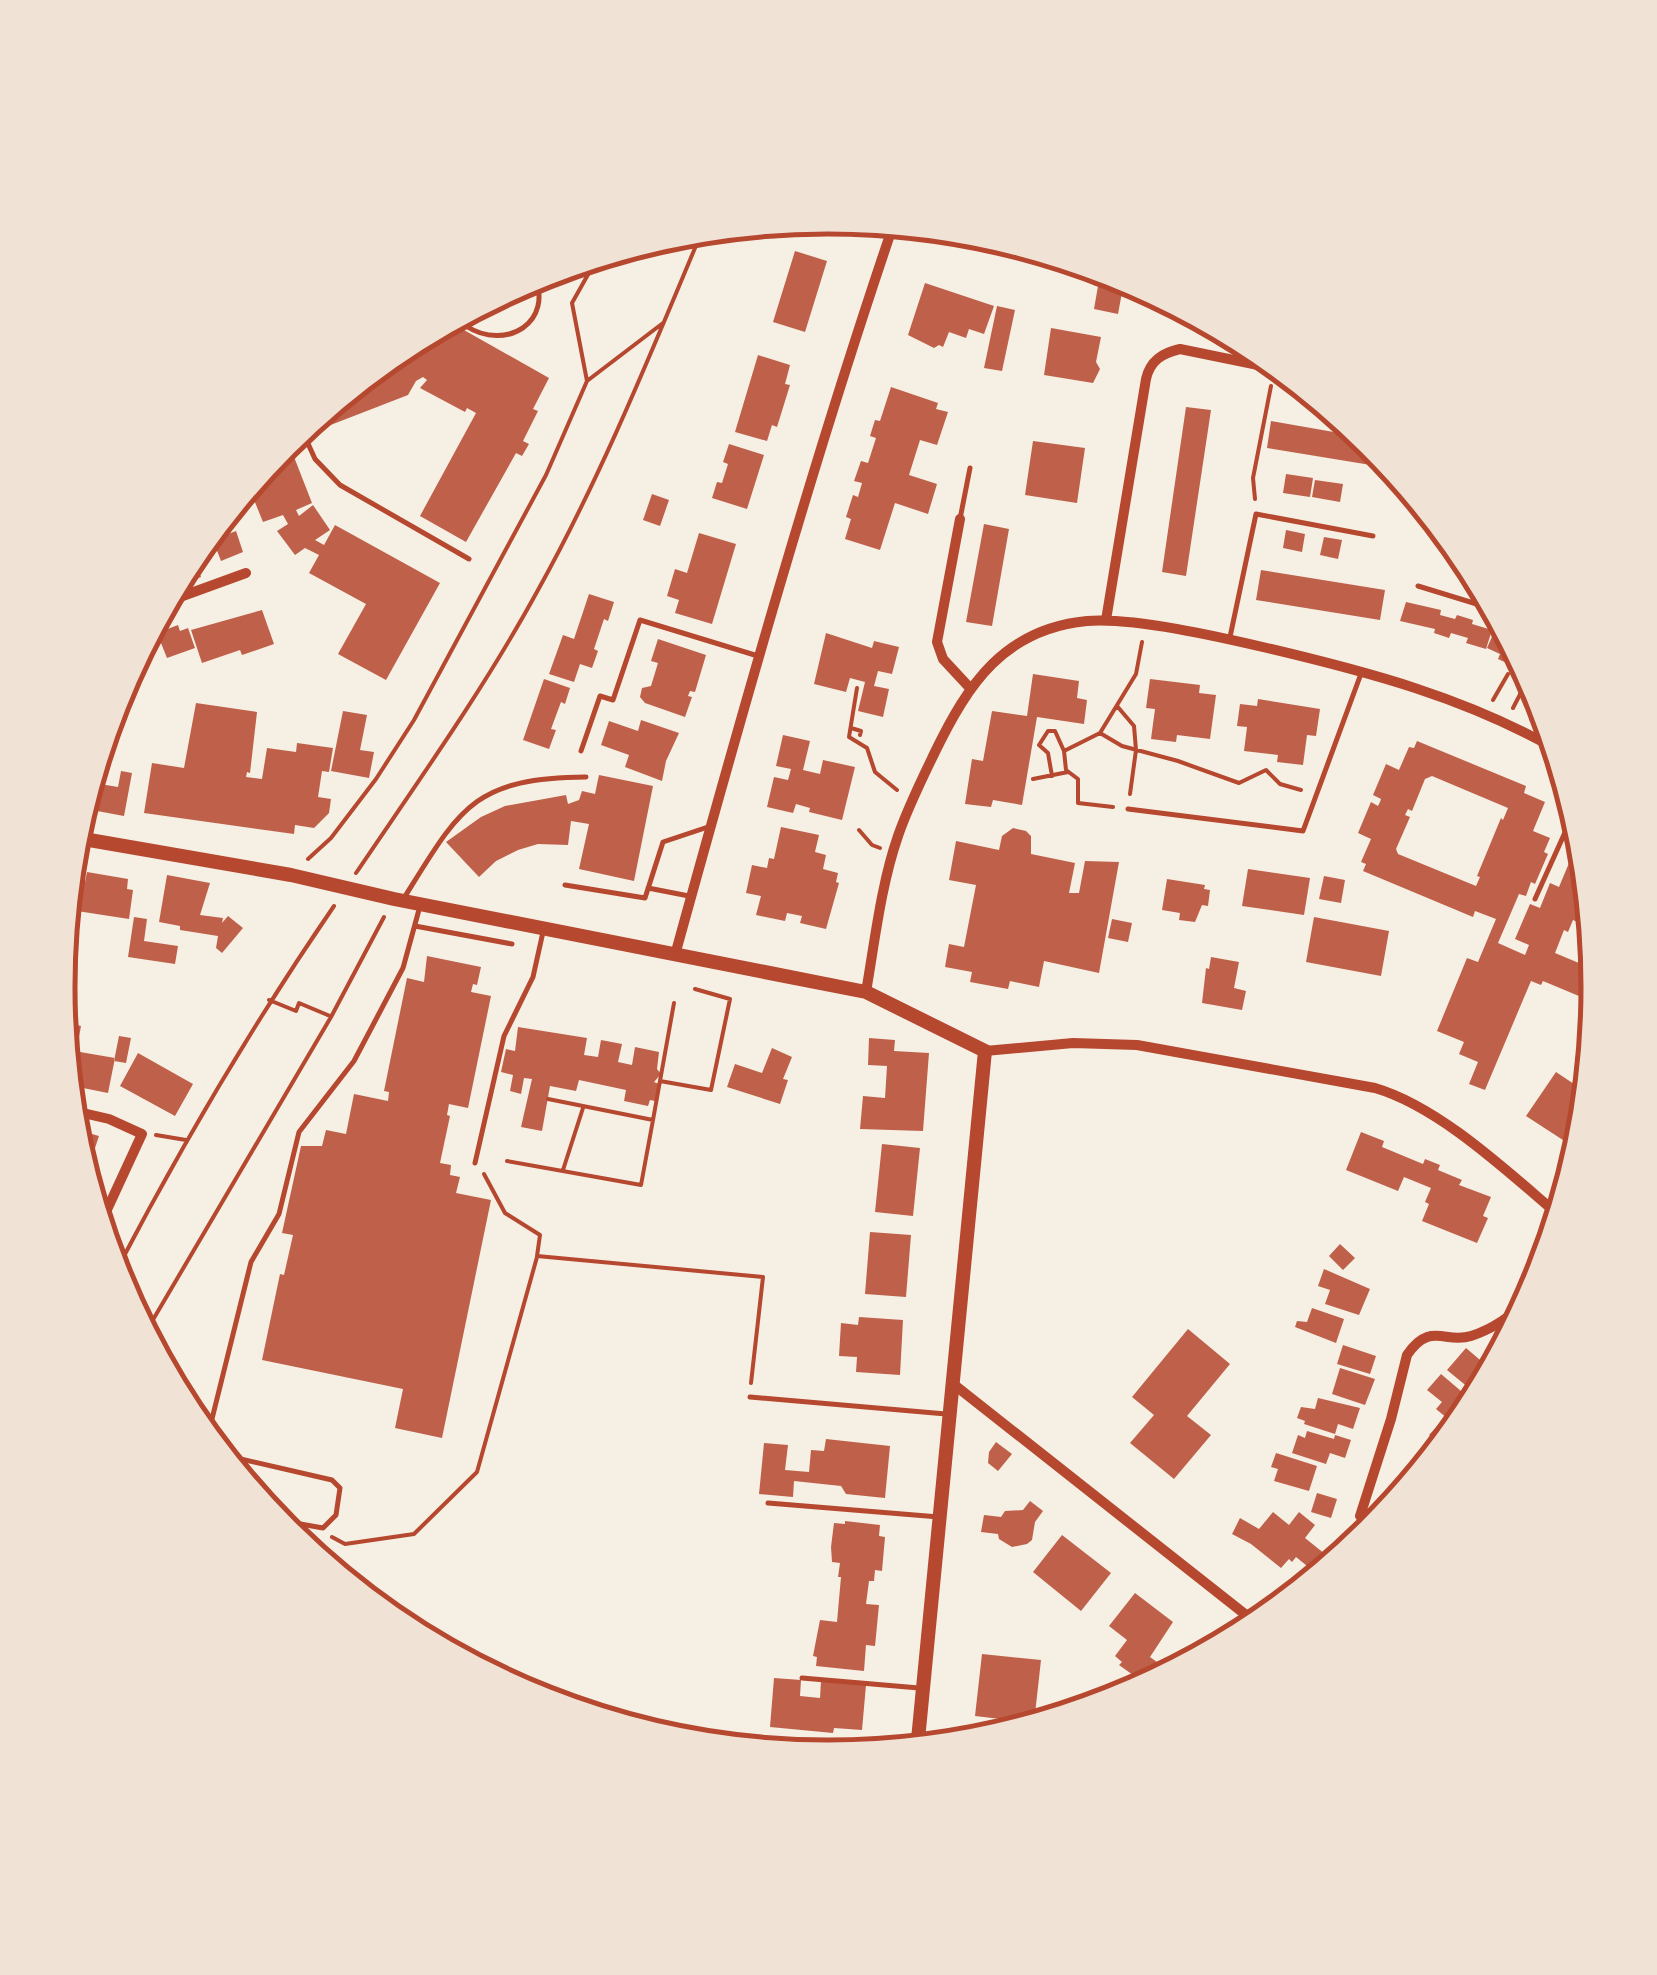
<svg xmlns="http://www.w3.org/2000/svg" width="1657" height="1975" font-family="Montserrat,sans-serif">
<rect width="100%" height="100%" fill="#f6efe4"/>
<!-- building -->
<path fill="#bf614a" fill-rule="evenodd" d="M937,227L979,231L981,232L972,249L944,240L947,232Z
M795,251L827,261L805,332L773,322Z
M1097,267L1125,276L1118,314L1094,309L1098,286L1093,285Z
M925,283L994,306L984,334L969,329L966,338L949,332L943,347L939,345L934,348L908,335Z
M997,306L1015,310L1002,371L984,368Z
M448,321L549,378L533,409L538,411L523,441L529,444L522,456L516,453L466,542L420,516L476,413L467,408L465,412L420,388L427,380L423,377L416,381L408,395L328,426L322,411L401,346Z
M1051,328L1101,337L1096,362L1100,369L1093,383L1044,375Z
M758,355L790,365L785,384L790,385L777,427L772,425L767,441L735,432Z
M891,387L938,403L936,409L948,412L937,445L920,440L909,475L937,484L928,514L895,503L880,550L845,539L851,519L846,517L853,495L858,497L862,483L854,481L861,461L868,463L876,438L870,436L875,420L880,421Z
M1186,407L1211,410L1186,576L1162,572Z
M1271,421L1368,438L1390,462L1389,468L1267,448Z
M287,439L312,503L296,510L299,516L313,505L330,530L315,540L324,545L335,525L440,583L386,680L338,654L366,604L309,573L319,555L305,548L295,555L277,531L288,524L283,515L263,522L248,485Z
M1033,441L1085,448L1077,503L1025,495Z
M729,444L764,455L747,509L712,498L717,482L722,483L728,464L723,462Z
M1286,474L1313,478L1310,497L1283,493Z
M1315,480L1343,484L1340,502L1312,497Z
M652,494L669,500L660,526L643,520Z
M1422,501L1442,525L1418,520Z
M984,524L1009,529L992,626L966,622Z
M1286,530L1305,534L1302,552L1283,548Z
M236,531L243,552L221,561L213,540Z
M699,533L736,544L712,624L675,613L679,600L667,596L675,569L687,573Z
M1324,537L1342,540L1338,559L1320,555Z
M193,553L201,577L180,585L177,578Z
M1261,570L1385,590L1380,620L1256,600Z
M589,594L614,602L608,621L604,619L594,649L598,651L592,668L580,664L574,682L549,674L563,635L574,639Z
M1406,602L1441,610L1440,615L1455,619L1457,615L1473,620L1472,624L1492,630L1486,649L1466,643L1468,638L1451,633L1449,638L1434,633L1435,629L1400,621Z
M262,610L274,644L242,655L240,650L202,663L191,630Z
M178,625L180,631L188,628L195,648L167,658L157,633Z
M1494,632L1507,638L1509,633L1531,674L1498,659L1500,654L1487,648Z
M826,633L872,648L874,641L899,647L892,674L878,671L874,686L889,689L883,717L858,711L865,682L850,678L846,692L814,684Z
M658,639L706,655L695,692L690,691L688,696L692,697L685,717L645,703L640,697L642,688L651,686L658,663L651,661Z
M1033,674L1079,681L1077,698L1087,700L1084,724L1037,717L1022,805L993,800L991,807L965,804L972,759L983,761L992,711L1027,716Z
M544,679L570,688L565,704L561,702L551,729L556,730L549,749L523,740Z
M1150,679L1200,685L1199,693L1216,695L1210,739L1177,735L1176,742L1151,739L1155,709L1146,708Z
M1258,699L1320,709L1316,736L1307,735L1303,765L1277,762L1278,755L1244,751L1247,727L1237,726L1240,704L1257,706Z
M196,703L257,712L250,773L247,772L246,777L262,779L267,748L296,752L297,743L333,748L329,772L322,771L318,797L331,799L329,813L314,828L295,825L294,834L144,813L152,763L184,768Z
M343,711L367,715L360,750L374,752L369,778L331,771Z
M641,720L679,733L666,761L662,781L625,767L629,755L601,745L609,721L638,731Z
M783,735L810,741L803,770L820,774L823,760L855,767L842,820L809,812L810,808L796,804L793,813L767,807L774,777L788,780L791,769L776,766Z
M1417,741L1526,786L1524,793L1545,802L1533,831L1550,838L1544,852L1548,854L1535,884L1531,882L1526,896L1519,894L1498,943L1525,955L1529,945L1515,939L1530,904L1540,908L1550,883L1559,887L1569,863L1588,871L1593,925L1592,929L1573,920L1568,932L1564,930L1555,953L1598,971V1004L1543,981L1541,985L1531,981L1485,1090L1469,1084L1478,1062L1459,1054L1464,1042L1437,1031L1467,958L1478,962L1496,919L1475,911L1473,917L1363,871L1366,864L1361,862L1371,839L1358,833L1371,802L1378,806L1380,802L1381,799L1373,795L1386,764L1399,770L1409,747L1414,748ZM1432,776L1508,808L1503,820L1501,818L1477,876L1480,877L1476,886L1398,854L1396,849L1410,817L1405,815L1408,809L1412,811L1425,779Z
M93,768L103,769L100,784L118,787L121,771L132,773L124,816L81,808Z
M599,775L653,786L634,881L579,869L589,824L571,821L568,845L538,844L518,850L496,861L479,877L446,842L481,817L505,806L566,795L568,804L579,800L582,791L595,794Z
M781,827L819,835L815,852L826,855L823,869L838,873L836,882L839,883L826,929L800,923L802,916L787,913L785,921L756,915L761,896L746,893L752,865L767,868L769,858L774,859Z
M1013,828L1026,831L1031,836V854L1075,863L1069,893H1079L1085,861L1119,862L1099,973L1044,961L1039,987L1010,981L1008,989L970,982L972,972L945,967L949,944L964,947L976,885L949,880L956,841L999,850L1002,836Z
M1248,869L1310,878L1304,915L1242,906Z
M87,872L128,879L127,889L133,890L129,919L77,911L82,881L85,882Z
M167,875L210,883L200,915L223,918L222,923L228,916L243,928L222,953L216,948L218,936L180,930V926L159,922Z
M1324,876L1345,880L1341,903L1319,899Z
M1167,879L1205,885L1204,889L1210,890L1208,906L1202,905L1195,922L1179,920L1180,913L1162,910Z
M134,917L147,919L144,941L178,946L175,964L128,957Z
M1314,917L1389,931L1381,976L1306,962Z
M1112,919L1132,923L1128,942L1108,938Z
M427,956L481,967L477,985L473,984L471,992L491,996L468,1108L449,1104L447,1115L450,1116L440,1163L451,1165L450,1175L460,1177L456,1193L491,1200L442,1438L395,1428L403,1389L262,1360L280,1274L284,1275L293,1235L282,1233L301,1146H322L326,1130L346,1134L354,1094L388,1101L389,1092L384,1091L407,978L424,982Z
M1211,957L1239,962L1234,988L1246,991L1242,1010L1202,1003L1206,968L1209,969Z
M61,1021L81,1026L77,1048L63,1045Z
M518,1027L587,1038L584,1055L598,1057L601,1040L622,1044L618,1062L632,1065L635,1047L659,1052L657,1069L661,1074L654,1082L659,1084L655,1101L650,1100L648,1106L624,1101L626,1090L579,1080L576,1091L550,1086L542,1131L521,1127L532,1079L524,1078L521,1094L510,1091L513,1075L501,1072L506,1049L515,1051Z
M119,1036L131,1038L126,1063L114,1061Z
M869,1038L895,1040L894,1051L929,1053L923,1131L860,1129L863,1096L885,1098L887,1066L868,1065Z
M772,1048L792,1057L783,1079L788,1080L780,1104L727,1087L735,1064L762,1073Z
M80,1052L115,1058L108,1093L73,1086Z
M138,1053L193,1084L175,1116L120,1086Z
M1556,1072L1589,1094L1587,1115L1566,1142L1526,1116Z
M71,1128L99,1136L86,1175H83Z
M1361,1132L1384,1141L1382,1147L1423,1164L1425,1159L1440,1165L1438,1170L1462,1180L1459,1185L1491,1197L1483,1216L1488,1218L1477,1243L1422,1221L1429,1204L1425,1202L1431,1188L1404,1177L1398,1191L1346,1170Z
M882,1144L920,1148L913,1216L875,1212Z
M870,1232L911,1235L906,1297L865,1294Z
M1340,1244L1355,1258L1343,1270L1329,1256Z
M1324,1269L1370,1289L1359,1315L1325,1304L1330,1290L1318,1286Z
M1312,1308L1344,1319L1336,1343L1295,1327L1297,1321L1307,1322Z
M859,1317L903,1320L900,1375L856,1372L857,1357L839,1356L841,1323L858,1325Z
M1188,1329L1230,1364L1187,1416L1211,1435L1174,1479L1130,1443L1154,1415L1132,1397Z
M1343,1345L1376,1356L1370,1374L1337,1364Z
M1494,1346L1504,1351L1497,1365L1486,1360Z
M1466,1348L1493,1371L1475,1393L1447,1370Z
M1340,1368L1375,1379L1365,1405L1332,1394Z
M1441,1374L1475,1403L1459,1428L1436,1409L1442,1402L1427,1390Z
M1318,1398L1360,1408L1353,1429L1338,1424L1335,1434L1304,1424L1305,1421L1297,1418L1301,1407L1315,1409Z
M1440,1423L1455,1433L1437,1456L1427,1448L1434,1439L1429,1435Z
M1307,1431L1334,1439L1335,1435L1351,1440L1345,1458L1330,1453L1326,1464L1292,1453L1298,1435L1305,1438Z
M826,1439L890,1446L885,1498L846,1494L841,1486L794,1481L793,1497L759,1494L764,1443L788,1445L785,1470L809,1472L811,1450L824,1451Z
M996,1442L1012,1454L998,1471L988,1463L989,1452Z
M1276,1453L1317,1466L1309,1491L1274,1481L1278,1469L1271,1467Z
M1317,1493L1337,1499L1331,1518L1311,1512Z
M1030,1501L1043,1511L1035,1522L1032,1540L1027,1544L1012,1547L999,1539L998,1534L981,1532L984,1515L1001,1517L1005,1511L1023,1510Z
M1273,1512L1289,1525L1299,1512L1315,1525L1305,1538L1325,1554L1312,1570L1296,1557L1292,1562L1289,1559L1281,1568L1251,1544L1232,1534L1240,1518L1259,1529Z
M845,1521L880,1525L879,1536L885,1537L882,1571L875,1570L874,1581H869L866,1604L879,1605L875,1646L866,1645L864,1671L816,1666L817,1657L813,1656L820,1620L837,1622L841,1577H838L840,1563L832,1562L831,1547L834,1523L845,1524Z
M1062,1535L1111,1573L1081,1611L1033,1572Z
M1135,1593L1173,1622L1150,1657L1157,1662L1144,1679L1135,1672L1133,1675L1119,1665L1122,1662L1115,1656L1127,1640L1109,1626Z
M982,1654L1041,1660L1034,1723L975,1716Z
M774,1678L801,1680L800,1696L820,1698L821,1681L866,1685L862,1730L834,1728L833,1733L770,1727Z"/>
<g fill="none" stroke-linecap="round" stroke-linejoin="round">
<!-- path -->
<path stroke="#b5482f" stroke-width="4" d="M587,381L663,323
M1255,499L1253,478L1271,386
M857,688L849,737L867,748L875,772L897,790
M1493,700L1508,674
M1117,706L1134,726L1136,750L1130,794
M1513,708L1527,681
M1531,719L1542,696
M851,728L861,731L860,735
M1100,733L1122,746L1178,761L1239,783L1266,770L1280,784L1301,790
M1052,776L1048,753L1039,745L1048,731H1055L1064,751
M1033,779L1068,772
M1113,807L1078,803V779L1066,770L1064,751L1100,733L1136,674L1142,642
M859,830L872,845L880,848
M308,859L331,838L376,779L414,720L546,475L587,381L572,303L599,255
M356,873C419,780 484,689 538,590C602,475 652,350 703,229
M269,1000L296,1011L299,1003L330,1016
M660,1081L711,1090L730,999L695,989
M653,1120L674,1003
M156,1135L186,1140
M507,1161L641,1185L653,1120L548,1099
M563,1170L583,1108
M484,1174L505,1213L540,1235L537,1256L763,1277L751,1383
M114,1275C180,1148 253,1024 334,906
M143,1332L154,1318L331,1017L384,917
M332,1537L345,1544L414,1534L477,1472L537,1257"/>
<!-- service -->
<path stroke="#b5482f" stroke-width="5" d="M466,326C506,352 555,322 534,275
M301,428L315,459L340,485L469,559
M960,519L970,468
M1418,586L1480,605H1494
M1230,637L1256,514L1373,536
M581,751L600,696L613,700L640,620L758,656
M1128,809L1303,831L1362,671
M565,885L645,898L663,842L708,827
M648,888L689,896
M404,898C460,808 473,778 586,777
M1535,899L1576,808
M415,926L512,944
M475,1163L504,1036L533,977L543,932
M750,1397L946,1414
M207,1439L251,1262L279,1214L299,1132L354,1061L403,968L420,906
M219,1454L332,1480L340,1488L336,1515L323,1528L272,1519
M768,1503L939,1517
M802,1678L919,1688"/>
<!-- minor -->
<path stroke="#b5482f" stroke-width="10" d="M960,519L937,642L943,659L969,687
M168,596L169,601L246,573
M1106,620L1146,379C1150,361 1162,353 1180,349L1287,371
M675,955C743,709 812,464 894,223
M866,992C875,940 881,885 898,836C908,807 922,779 935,752C968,684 1004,629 1087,621C1133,617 1220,637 1267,648C1369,672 1467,698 1559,751
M985,1051L1073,1043L1137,1045L1375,1088C1440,1107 1509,1173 1561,1217
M70,1110L109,1119L142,1134L99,1227
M952,1383L1260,1626
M1360,1516L1391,1419L1407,1355C1430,1321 1445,1344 1471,1336C1496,1328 1519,1310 1536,1291"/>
<!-- tertiary -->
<path stroke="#b5482f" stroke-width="14" d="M72,837L291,875L394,899L866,992L985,1051L917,1750"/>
</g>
<!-- crop -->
<path d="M0 0H1657V1975H0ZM75 987a753 753 0 1 1 1506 0a753 753 0 1 1-1506 0Z" fill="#f1e2d6" fill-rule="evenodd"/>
<path fill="none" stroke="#b5482f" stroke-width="5" d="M75 987a753 753 0 1 1 1506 0a753 753 0 1 1-1506 0Z"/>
</svg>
